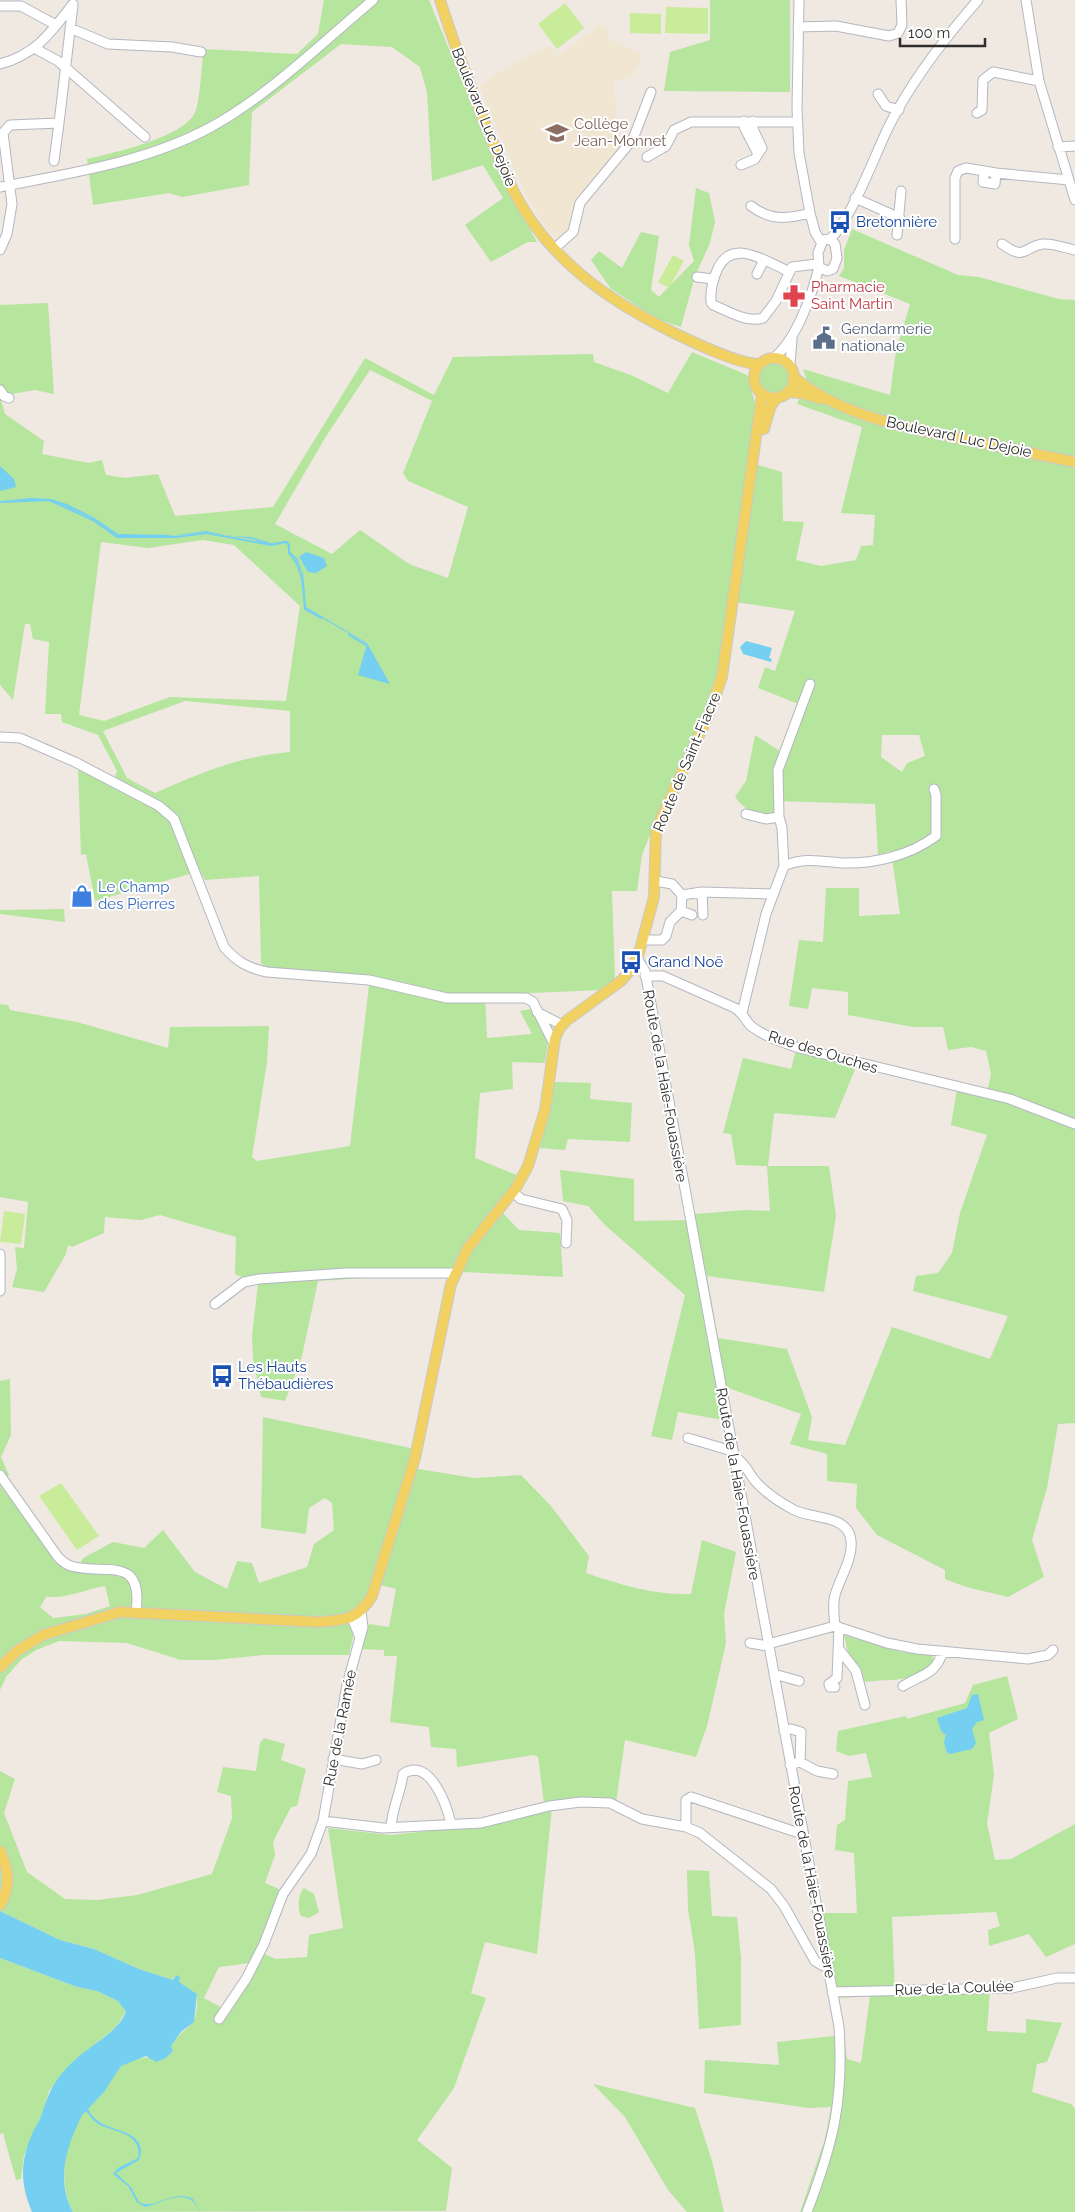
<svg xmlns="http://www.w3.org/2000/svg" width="1075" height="2212" font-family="Raleway,sans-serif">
<rect width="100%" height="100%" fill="#efe9e1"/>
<!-- education -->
<path fill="#f0e6d1" d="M599,25H604L608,29V39L640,53L641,59V64L634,68V76L614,81L617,136L626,145L576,203L572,227L558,241L544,225L525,194L479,86L504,69L548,46L559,56Z"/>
<!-- green -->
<path fill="#b6e59e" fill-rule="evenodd" d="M324,0H429L503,182L537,242H528L491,262L465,225L503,198L483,165L432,181L427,92L420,67L392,47L341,44L252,112L249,185L182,197L169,193L93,205L87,159C112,153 188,137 196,110C201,91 201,68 204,49L297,54L318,34Z
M710,0H790V92L664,91L670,52L710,40Z
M696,188L709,193L715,222L710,243L695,276L681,327L657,319L611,289L591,260L599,251L622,268L641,232L659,236L651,290L659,297L694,261L689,245Z
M852,229L958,275L979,277L1059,299L1075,300V1423L1058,1424L1047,1488L1032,1540L1044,1577L1008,1597L966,1587L945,1579V1570L877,1535L856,1508L857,1484L827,1481V1454L790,1444L801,1414L726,1387L717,1390L723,1420L678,1412L672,1440L651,1436L685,1295L605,1225L588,1206L563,1201L560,1170L634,1179V1221L694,1220L695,1214L746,1210L770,1211L767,1166L736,1165L731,1134L723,1133L743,1058L791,1069L796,1050L856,1067L835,1118L774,1113L768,1166H829L836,1216L824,1292L707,1276L718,1338L787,1349L812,1417L808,1440L845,1445L892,1327L990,1359L1008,1316L913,1291L916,1276L938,1273L952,1253L960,1213L987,1135L951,1125L957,1090L987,1092L991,1074L986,1051L971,1047L948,1050L943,1027H913L848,1015V992L812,988L808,1009L789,1006L799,940L823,942L826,888H859V916L900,914L891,851L878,855L875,804L776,801L775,816C757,817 746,811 735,797L746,781L755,735L786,755L806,707L758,688L765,667L775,671L795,611L728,601L721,664L712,697L665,796L642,855L637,891H612L615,979L602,990L485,995L487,1038L532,1034L520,1011L531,1009L548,1041L545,1063L512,1062L513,1089L480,1093L475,1158L519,1176L497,1207L519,1230L560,1233L563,1277L464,1272L318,1281L302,1356L285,1401L261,1397L253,1359L252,1336L258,1284L235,1274L236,1237L160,1215L141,1220L105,1217L104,1233L72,1247L68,1245L66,1254L44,1292L12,1287L17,1269L15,1247L24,1248L28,1202L0,1197V1004L8,1005L10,1010L77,1022L168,1048L170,1027L269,1026L267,1062L252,1157L257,1161L350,1146L369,985L275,977L261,963L259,876L205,880L200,871L95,901L86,854L81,855L78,768L113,782L117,771L98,735L62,722L61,714H45L49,642L33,639L30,624H25L13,700L0,685V397L5,414L44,441L42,454L89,463L102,460L106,475L125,478L158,474L175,516L273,507L365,358L434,395L453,357L593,354L594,362L633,376L668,393L692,352L747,375L755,403L751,463L782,472L783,521L804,522L796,560L821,566L856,560L861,546L873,545L875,515L841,513L862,427L797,404L807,381L803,369L890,395L896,351L910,304L839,276L844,268V250ZM370,370L432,401L403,473L408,481L468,507L448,578L409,564L360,530L332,554L275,524L325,438ZM203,540L234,545L300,606L286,701L170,697L104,721L79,715L101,542L148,548ZM185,701L290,711V752C237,757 203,772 155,793L127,778L103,731ZM882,735H919L925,756L907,763L902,772L881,757Z
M48,303L54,394L35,390L0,396V305Z
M758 377a16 16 0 1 1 32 0a16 16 0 1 1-32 0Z
M64,909L65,922L0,914V910Z
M555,1082L591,1083L590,1099L632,1103L630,1142L568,1139L565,1150L540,1148Z
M10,1379L11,1435L1,1457L9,1475L0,1485L56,1559L76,1571L83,1558L113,1542L144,1548L163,1530L195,1572L227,1589L237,1561L252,1563L259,1583L307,1567L314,1544L334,1530L332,1503L325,1498L309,1508L306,1534L261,1528L263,1417L420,1450L418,1469L474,1478L521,1475L551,1506L589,1556L586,1573C621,1585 654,1595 691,1594L702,1540L736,1552L724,1614L726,1643L707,1726L696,1757L625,1740L616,1802L552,1808L537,1954L485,1942L471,1993L486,1998L454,2088L417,2140L452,2168L446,2211L73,2212C57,2182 65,2141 83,2113C88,2106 96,2100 102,2094C109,2086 112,2072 122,2065C135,2057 151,2057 166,2058L172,2052L171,2046C189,2020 198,2031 197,1994L178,1982L175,1976L173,1980L139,1969L94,1949L60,1940L0,1911V1771L15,1779L4,1813L27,1872L65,1899L98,1900L137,1895L212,1874L232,1818L231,1796L217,1792L223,1767L256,1771L260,1743L264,1738L285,1744L281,1760L306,1769L297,1806L291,1807L273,1842L275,1855L265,1883L279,1889L261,1941L250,1963L219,1967L204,1998L228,2011L264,1954L276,1959L307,1957L309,1935L343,1928L328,1828L390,1835L475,1826L544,1803L538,1757L534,1755L457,1767L456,1749L431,1747L429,1727L390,1722L397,1656H384V1650L361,1649L369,1624L389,1627L396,1589L373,1583L363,1606L345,1617L354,1633L349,1655H264L215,1660H181L127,1643L59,1641L36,1650L21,1660L6,1677L0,1690V1381ZM105,1586L110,1606L86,1614L53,1618L40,1607L46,1597C70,1598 82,1590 105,1586Z
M844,1635L901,1652L932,1655L934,1662C921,1683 885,1679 863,1682L860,1668L848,1653Z
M1007,1676L1018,1719L989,1733L994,1775L987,1824L995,1860L1011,1859L1075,1824V1944L1046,1957L1029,1934L989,1946L988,1930L1000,1926L996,1912L892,1917L895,1994L990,1991L987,2031L1026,2033V2019L1062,2023L1047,2062L1037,2064L1032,2092L1071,2104L1075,2109V2212H800L825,2139L831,2107L809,2108L704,2093L705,2060L779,2065L777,2042L844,2035L847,2059L861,2063L870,1996L839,1998L822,1913H857L854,1853L835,1850L837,1825L845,1820L848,1781L872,1777L866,1753L849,1756L836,1751L838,1731L906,1716L907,1719L965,1703L973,1685Z
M687,1870L709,1871L712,1916L737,1917L741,1958V2025L699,2029L695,1953L688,1909Z
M304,1888L314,1894L319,1912L309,1918L301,1916C297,1909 298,1894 304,1888Z
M0,1958L77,1987L97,1991L118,2001L126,2012L115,2028L75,2060L49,2091L42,2114L24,2155L21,2179L16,2180L3,2133L0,2134Z
M593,2084L695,2108L712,2161L724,2212H687L668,2190L625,2117Z"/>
<!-- pitch -->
<path fill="#c9ec9a" d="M565,3L584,28L557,49L538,24Z
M666,7L708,8V34L665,33Z
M630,13L661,14V34L630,33Z
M673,255L684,261L669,288L658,282Z
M4,1211L25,1214L21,1244L0,1242Z
M61,1483L99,1536L77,1550L39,1496Z"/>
<!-- water -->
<path fill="#75cff0" d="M0,466L14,479L16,487L0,491Z
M32,498L51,499L67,504L93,517L118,534L175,535L206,531L231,536L251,537L271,543L288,541L290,552L297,558L303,572L306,607L367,643L390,684L358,675L367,644L305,608L302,571L295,558L289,552L287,542L267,544L252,539L207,532L167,536H117L92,518L51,500L0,501Z
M306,552L324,558L327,566L316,573L308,572L299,557Z
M746,641L772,648L769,658L772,659L771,662L743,654L740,647Z
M978,1694L984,1720L977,1722L972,1729L976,1743L972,1749L950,1754L947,1753L944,1742L946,1735L941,1731L937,1718L967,1708L972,1695Z
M0,1911L60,1940L94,1949L139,1969L173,1980L176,1975L180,1977L179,1982L197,1994L194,2022L181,2032L171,2046L173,2051L166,2058L156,2062L146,2056L121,2066L104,2092L88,2109C90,2113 94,2118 98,2121C112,2132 150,2131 139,2160L116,2173L131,2187L139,2202C155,2211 173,2188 193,2199L200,2212C197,2209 196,2203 191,2200C178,2191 159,2204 145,2207L137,2202L128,2186L113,2174L118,2168L138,2158C143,2134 115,2132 100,2125C94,2122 90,2116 86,2111C81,2115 79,2122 76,2128C64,2155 58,2185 73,2212H32C20,2184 20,2162 32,2134C35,2127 40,2121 42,2113C50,2089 56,2077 76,2059C92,2044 117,2033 126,2012L118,2001L97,1991L77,1987L0,1958Z"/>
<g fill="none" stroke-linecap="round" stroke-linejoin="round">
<!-- stream -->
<path stroke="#75cff0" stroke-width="2" d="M0,502L49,500L93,520L117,537H175L207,533L271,545L286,542L289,545V553C304,569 303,588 305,609L321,618
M349,635L366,645"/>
<defs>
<path id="minor" d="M799,0L797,108L799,153L810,213L815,232L821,242
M1026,0L1039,81L1075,200
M0,6H21L56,25
M798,27L836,26L889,36L898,33L902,25L901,0
M70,28L108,44L172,47L201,52
M36,49L58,61L145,137
M0,64C37,54 51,32 73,4
M878,94L886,106L899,110
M977,113L982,110L983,80L993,72L1039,81
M744,121V127L758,154L762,148L753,129V121
M1058,147L1075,146
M647,157L666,146L674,130L691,122H797
M54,161L59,123
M741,165L755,159L758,154
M984,171L983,182L995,184L996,173
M0,187C71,173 147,162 211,127C268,96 323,42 373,0
M855,198L900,218
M751,206C771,221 787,219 810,213
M897,235L901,191
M830,239C852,218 874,157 888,128C911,81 944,39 978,0
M830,239L835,244L837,258L833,269L827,271L819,267L818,253L823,240Z
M955,239V178L958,171L966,168L996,173L1069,180
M1002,244C1027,262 1023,246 1043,244C1053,243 1065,248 1075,250
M554,249L573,232L580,203L633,139L651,92
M0,250L7,234L12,204L3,133L10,125L59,123L73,5
M788,271C765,261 733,238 718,268C713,279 710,290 711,302L713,305C729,311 745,323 763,318L776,301L792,267L817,264
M757,274L764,260
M697,277L713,279
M775,357C797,338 812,295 819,267
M790,364L792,340
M0,390L4,396L9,398
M0,737L20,738L75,762L159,806L174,819L224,947C237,962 248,968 267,972L369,980L447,998H526L533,1002L554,1044
M746,814L766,819L779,817
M784,866L782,828L779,817L778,770L810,684
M656,881L672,884L682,895L702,892L773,894
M702,892L703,915
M681,911L692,915
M643,940H662L666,936L670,922L681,911L682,895
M637,958L645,971L839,2027C844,2101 833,2144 807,2212
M645,976H663L735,1008C743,1013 745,1020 751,1026C765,1037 782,1042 799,1048L1010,1099L1075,1124
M537,1012L562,1025
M742,1013L766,914L784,866C803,857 821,861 841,863C874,864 909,856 936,836V795L934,789
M513,1192L521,1199L562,1209L567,1220L566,1243
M0,1254V1291
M215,1304L244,1282L259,1279L346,1273H455
M688,1438L732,1451
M734,1460L738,1459C747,1466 750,1476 757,1483C766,1493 783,1504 794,1510C811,1519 849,1514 851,1541C853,1558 841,1576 836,1592C832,1602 834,1615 835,1626
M0,1475L58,1557C62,1561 66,1565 71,1566C103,1576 144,1553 136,1612
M352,1618L359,1635
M750,1643L768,1646
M768,1644L835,1626L887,1643L917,1649L1028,1659L1048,1655L1053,1650
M839,1649L856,1671L865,1705
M774,1674L799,1681
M903,1686C922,1674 936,1675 943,1651
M835,1687H830L829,1684L837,1678L839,1627
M784,1731L791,1729L801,1732L800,1762L790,1765
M333,1759L362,1764L376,1760
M800,1762L817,1771L833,1774
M323,1821L383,1828L481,1823L549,1806L581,1802L610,1803L642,1819L686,1827L700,1833L771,1889L784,1906L815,1961L823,1966H828
M391,1827C392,1808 401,1792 403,1774C430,1756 447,1806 451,1824
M686,1827V1800L691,1797L802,1834
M832,1992L1012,1988L1057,1978H1075
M219,2019L246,1979L264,1944L283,1894L311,1854L323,1821L347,1685L363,1627L361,1612"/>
<path id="major" d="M440,0C452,39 467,76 481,114C492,139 501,165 513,190C548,259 607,300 674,333C693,342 738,364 758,364
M754 378a20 20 0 1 1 40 0a20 20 0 1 1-40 0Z
M794,377C840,416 905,427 962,439C1000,447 1037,454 1075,462
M788,392L800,393L822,399
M764,429L770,408L776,398
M0,1667L17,1651L43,1635L120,1612L319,1622C346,1620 357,1620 372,1596L415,1458L451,1284L468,1248L516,1188L528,1166L545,1110L555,1039L559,1029L566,1021L621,981L632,968L639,953L654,897L656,829L708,716L722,677L762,395
M0,1851C9,1869 11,1887 0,1905"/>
</defs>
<!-- minor casing -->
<use href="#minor" stroke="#b4b7c1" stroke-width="11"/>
<!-- major casing -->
<use href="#major" stroke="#c9c9c9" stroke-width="12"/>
<!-- minor -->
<use href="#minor" stroke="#fff" stroke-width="9"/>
<!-- major -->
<use href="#major" stroke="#f2d163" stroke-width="10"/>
</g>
<!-- icons -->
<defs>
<symbol id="school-bare" viewBox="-9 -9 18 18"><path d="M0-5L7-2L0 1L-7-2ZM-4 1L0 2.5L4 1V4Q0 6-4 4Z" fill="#8d6e63" stroke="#fff" stroke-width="2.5" paint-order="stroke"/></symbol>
<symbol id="bus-bare" viewBox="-9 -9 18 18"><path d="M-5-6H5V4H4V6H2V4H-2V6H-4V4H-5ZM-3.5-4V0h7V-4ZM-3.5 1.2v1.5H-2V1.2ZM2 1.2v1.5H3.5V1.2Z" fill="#1a4fb4" stroke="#fff" stroke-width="2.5" paint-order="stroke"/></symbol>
<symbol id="pharmacy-bare" viewBox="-9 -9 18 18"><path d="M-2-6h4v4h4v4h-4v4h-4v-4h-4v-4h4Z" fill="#e0444e" stroke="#fff" stroke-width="2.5" paint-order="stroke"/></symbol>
<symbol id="civic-bare" viewBox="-9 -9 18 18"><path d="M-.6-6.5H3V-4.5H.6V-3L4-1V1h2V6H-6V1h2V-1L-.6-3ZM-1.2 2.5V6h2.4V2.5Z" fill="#5c6f8a" stroke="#fff" stroke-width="2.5" paint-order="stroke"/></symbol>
<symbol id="shop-bare" viewBox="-9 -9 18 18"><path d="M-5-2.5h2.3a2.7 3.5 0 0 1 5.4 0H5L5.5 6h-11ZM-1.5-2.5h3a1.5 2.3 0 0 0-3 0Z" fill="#3f7fe0" stroke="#fff" stroke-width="2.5" paint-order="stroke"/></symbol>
</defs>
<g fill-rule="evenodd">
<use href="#school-bare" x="541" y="117" width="32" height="32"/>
<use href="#bus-bare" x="824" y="206" width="32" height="32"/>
<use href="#pharmacy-bare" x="778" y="280" width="32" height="32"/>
<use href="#civic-bare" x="808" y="322" width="32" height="32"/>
<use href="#shop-bare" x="66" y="880" width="32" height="32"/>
<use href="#bus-bare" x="615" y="946" width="32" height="32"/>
<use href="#bus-bare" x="206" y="1360" width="32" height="32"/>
</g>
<g text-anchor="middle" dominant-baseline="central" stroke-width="4" stroke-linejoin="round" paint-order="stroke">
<!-- street labels -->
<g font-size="15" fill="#2e2e2e" stroke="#fff">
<text transform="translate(484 117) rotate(68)">Boulevard Luc Dejoie</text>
<text transform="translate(959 437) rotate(12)">Boulevard Luc Dejoie</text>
<text transform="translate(687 762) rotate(-67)">Route de Saint-Fiacre</text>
<text transform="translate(823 1052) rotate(17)">Rue des Ouches</text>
<text transform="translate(665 1086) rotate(80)">Route de la Haie-Fouassière</text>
<text transform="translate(738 1484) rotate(80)">Route de la Haie-Fouassière</text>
<text transform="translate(340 1728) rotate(-79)">Rue de la Ramée</text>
<text transform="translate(812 1882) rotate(79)">Route de la Haie-Fouassière</text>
<text transform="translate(954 1988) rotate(-2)">Rue de la Coulée</text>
</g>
<!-- education labels -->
<g font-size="15" fill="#785e54" stroke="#fff" text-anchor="start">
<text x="574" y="124">Collège<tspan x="574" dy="17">Jean-Monnet</tspan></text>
</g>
<!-- transit labels -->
<g font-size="15" fill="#164399" stroke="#fff" text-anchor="start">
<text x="856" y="222">Bretonnière</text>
<text x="648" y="962">Grand Noë</text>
<text x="238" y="1367">Les Hauts<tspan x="238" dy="17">Thébaudières</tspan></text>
</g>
<!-- health labels -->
<g font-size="15" fill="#be3a42" stroke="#fff" text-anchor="start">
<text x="811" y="287">Pharmacie<tspan x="811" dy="17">Saint Martin</tspan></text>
</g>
<!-- service labels -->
<g font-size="15" fill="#4e5e75" stroke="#fff" text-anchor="start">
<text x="841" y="329">Gendarmerie<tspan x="841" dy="17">nationale</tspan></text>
</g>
<!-- shop labels -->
<g font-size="15" fill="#366cbe" stroke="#fff" text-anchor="start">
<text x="98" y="887">Le Champ<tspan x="98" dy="17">des Pierres</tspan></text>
</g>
</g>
<!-- scale -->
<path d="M900 38v8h85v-8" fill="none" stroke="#2e2e2e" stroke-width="2.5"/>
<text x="908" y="38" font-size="15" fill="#2e2e2e" stroke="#ffffff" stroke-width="4" paint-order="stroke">100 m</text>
</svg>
